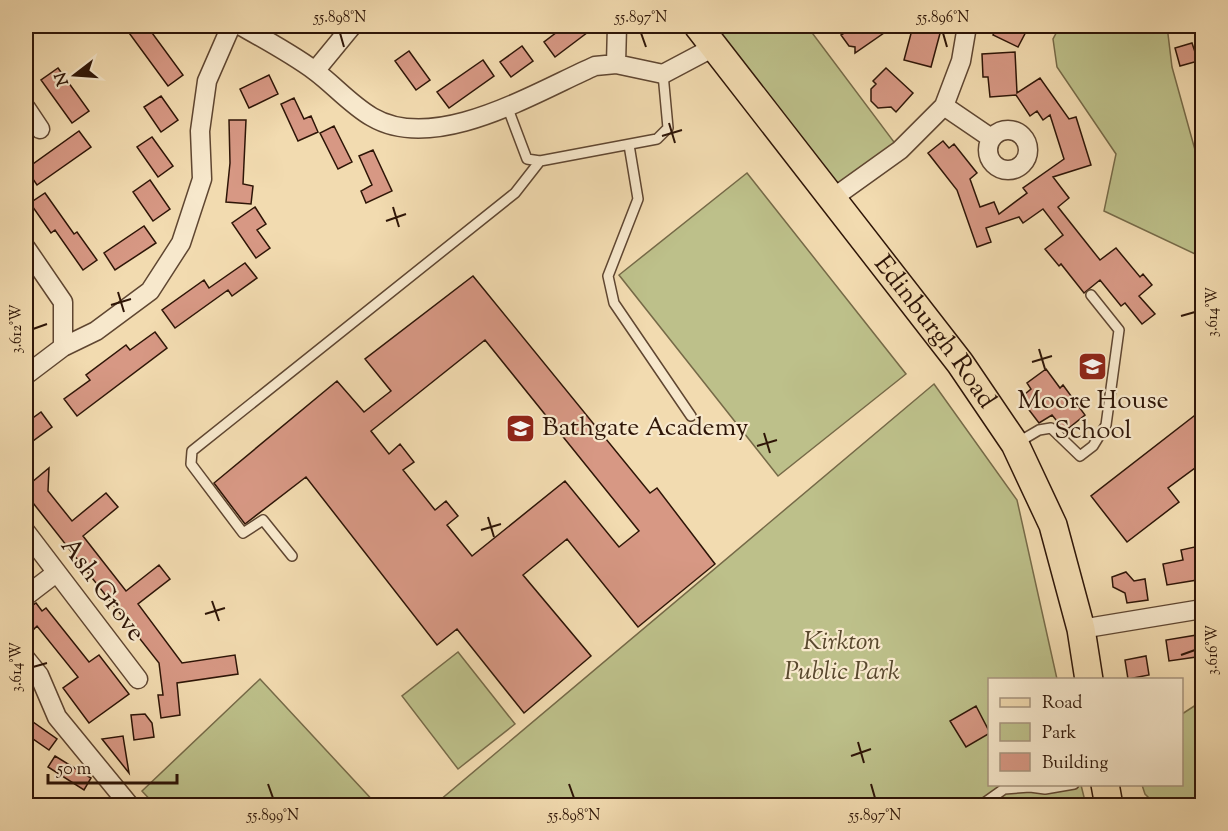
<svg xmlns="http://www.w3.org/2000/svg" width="1228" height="831" font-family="'Sorts Mill Goudy',serif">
<rect width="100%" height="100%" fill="#f2dbb0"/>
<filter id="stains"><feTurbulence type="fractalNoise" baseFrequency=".00333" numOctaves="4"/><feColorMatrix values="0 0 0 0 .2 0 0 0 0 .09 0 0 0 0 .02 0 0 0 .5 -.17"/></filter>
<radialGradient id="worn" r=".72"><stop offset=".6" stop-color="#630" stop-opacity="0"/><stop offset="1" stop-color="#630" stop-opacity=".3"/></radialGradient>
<!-- green -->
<path fill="#bdc08a" stroke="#766a48" stroke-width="1.5" d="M712,26H807L900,150L833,198Z
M1060,26H1167L1172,67L1202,175V252L1195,254L1104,211L1116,154L1057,67L1053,39Z
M747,173L906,374L778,476L619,275Z
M934,384L1017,500L1057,679L990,680V784L1081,785L1086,805L433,806Z
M458,652L515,724L458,769L402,696Z
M260,679L377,805H155L142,791Z
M1202,701V805H1156L1145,794L1142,785L1182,784V714Z"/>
<!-- building -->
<path fill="#d79884" stroke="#2e1507" stroke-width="1.5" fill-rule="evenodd" d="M124,26H147L183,75L168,86Z
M565,26H596L555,57L544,42Z
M855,26H894L855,53V47L849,46L841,35Z
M913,26H942L931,67L904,60Z
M998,26H1029L1018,47L993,35Z
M1192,43L1198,61L1180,66L1175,48Z
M522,46L533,61L511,77L500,62Z
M409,51L430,80L416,90L395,61Z
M1015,52L1017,93L1040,78L1069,119L1076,117L1091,165L1053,177L1069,198L1058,207L1100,260L1116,248L1140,277L1143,274L1152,285L1139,296L1155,314L1142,324L1125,303L1121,306L1100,280L1084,293L1061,264L1059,266L1045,249L1063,235L1043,209L1023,223L1019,217L986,228L991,242L977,247L957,190L928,153L943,141L949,148L954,144L977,173L970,179L980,207L994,202L999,214L1027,193L1023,188L1064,159L1050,115L1043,120L1037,111L1030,116L1016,95L990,97L988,77H983L982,54Z
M483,60L494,76L449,108L437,92Z
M58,68L89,111L72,123L41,80Z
M886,68L913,93L896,112L891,107L878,108L871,101V89L876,84L873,81Z
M269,75L278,94L249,108L240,89Z
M161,96L178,120L161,132L144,107Z
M294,98L304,119L311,116L318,132L298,141L281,104Z
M229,120H246L243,184L253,186L251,204L226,202L230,163Z
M334,126L352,162L338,169L320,133Z
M79,131L91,147L37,185L26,169Z
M152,137L173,166L158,177L137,147Z
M373,150L392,191L366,203L361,191L372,185L359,156Z
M150,180L170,209L153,221L133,192Z
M45,193L74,234L77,232L97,260L83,270L55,230L51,233L30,203Z
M255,207L266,224L257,230L270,248L256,258L232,223Z
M144,226L156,243L115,270L104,253Z
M245,263L257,278L232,296L228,290L175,328L162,310L204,280L209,288Z
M473,276L650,493L657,488L715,564L638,627L567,539L523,575L591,656L524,713L457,629L437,645L306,477L245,524L214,483L337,381L364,412L391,391L365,359ZM485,340L639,531L619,547L565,481L472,556L447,525L458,516L446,501L435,510L403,470L414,462L400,444L389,454L371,431Z
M155,332L167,348L77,416L64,399L90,380L86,375L126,345L130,350Z
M1046,369L1060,388L1063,385L1085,415L1065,431L1052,415L1039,423L1020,398L1031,389L1027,383Z
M1203,409V462L1168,488L1179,502L1127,542L1091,496Z
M41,412L52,427L26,446V423Z
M49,468L48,491L72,521L106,493L118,507L83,536L126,591L159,565L170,579L138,604L182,663L235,655L238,674L177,683L180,715L161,718L158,695H163L159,663L26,494V487Z
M1199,546L1203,556V579L1167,585L1163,564L1183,560L1181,550Z
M1126,572L1134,581L1145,579L1148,600L1127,603L1125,593L1113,587L1112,577Z
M36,603L42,611L46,608L89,662L99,655L129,694L89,723L63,688L78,677L37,626L34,629L26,618V610Z
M1203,634V656L1169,661L1166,640Z
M1146,656L1149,675L1128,679L1125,660Z
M976,706L990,733L966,747L950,721Z
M145,714L152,723L154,737L134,740L131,715Z
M26,717L57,739L49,750L26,734Z
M123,736L129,773L102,739Z
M55,756L91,778L84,790L48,767Z"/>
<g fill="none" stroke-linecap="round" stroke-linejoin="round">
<defs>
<path id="lane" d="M507,106L527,159L540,161L657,139L668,128L663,74
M629,145L638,199L608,276L614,303L691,416
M1017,443L1039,430L1051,428L1080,456L1093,446L1106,425L1119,330L1091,295
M292,556L263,520L243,533L191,464L192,451L515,193L540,161
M980,806L1004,789L1030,787L1045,789L1074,784"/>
<path id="street" d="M241,26C266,40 292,54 315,71C334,85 351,105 372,117C435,154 534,93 595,66L616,64L663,74L714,47
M616,64L617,26
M315,71L352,26
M944,106L991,138
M26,108L40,129
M988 150a20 20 0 1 1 40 0a20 20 0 1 1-40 0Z
M833,198L900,150L944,106L961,61L967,26
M26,248L63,302V347
M26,375L63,347L96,331L150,291L181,243L202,179L200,131L207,81L231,26
M26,532L138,679
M26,596L56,573
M1081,629L1202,609
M26,659L39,675L57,717L130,806"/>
<g id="primary">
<path id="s1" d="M698,26L960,363L1015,444L1053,525L1081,629L1089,680"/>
<path d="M1105,784L1109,806"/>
</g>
</defs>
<!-- lane casing -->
<use href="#lane" stroke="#5f4631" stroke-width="12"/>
<!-- street casing -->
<use href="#street" stroke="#5f4631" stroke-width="21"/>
<!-- primary casing -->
<use href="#primary" stroke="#2e1507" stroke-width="30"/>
<!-- lane -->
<use href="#lane" stroke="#f7e8cc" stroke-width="9"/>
<!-- street -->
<use href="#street" stroke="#f7e8cc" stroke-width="18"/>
<!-- primary -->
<use href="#primary" stroke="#f2dbb0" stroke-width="27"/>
</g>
<!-- ticks -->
<path fill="none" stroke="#2e1507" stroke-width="2" d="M340,33L344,47M641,33L646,47M943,33L947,47M669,123L675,143M662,136L682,130M393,207L399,227M386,221L406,214M118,292L124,312M111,305L131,299M1181,316L1195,312M33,329L47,324M1039,349L1045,369M1032,362L1052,356M764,433L770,453M757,446L777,440M488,517L494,537M481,530L501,524M212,601L219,621M205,614L225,608M1181,655L1195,650M33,667L47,663M858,742L864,763M851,756L871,749M268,784L273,798M569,784L574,798M871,784L875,798"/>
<!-- icons -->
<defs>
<symbol id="school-square" viewBox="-11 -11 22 22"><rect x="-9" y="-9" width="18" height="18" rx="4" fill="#8f2418" stroke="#f7e8cc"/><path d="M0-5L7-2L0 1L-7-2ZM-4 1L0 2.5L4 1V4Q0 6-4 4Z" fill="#fff"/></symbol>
</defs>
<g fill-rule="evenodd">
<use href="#school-square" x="1076" y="350" width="33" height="33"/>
<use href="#school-square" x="504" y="412" width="33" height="33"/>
</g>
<g text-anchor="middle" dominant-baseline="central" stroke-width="4.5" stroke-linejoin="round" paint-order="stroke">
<!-- street labels -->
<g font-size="26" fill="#2e1507" stroke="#f7e8cc">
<text stroke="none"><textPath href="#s1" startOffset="387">Edinburgh Road</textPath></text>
<text transform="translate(102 590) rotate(53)">Ash Grove</text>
</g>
<!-- poi labels -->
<g font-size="26" fill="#2e1507" stroke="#f7e8cc">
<text x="1093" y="401">Moore House<tspan x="1093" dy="30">School</tspan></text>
<text x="542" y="428" text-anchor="start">Bathgate Academy</text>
</g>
<!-- park labels -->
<g font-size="26" font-style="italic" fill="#59482e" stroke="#f7e8cc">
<text x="842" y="642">Kirkton<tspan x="842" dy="30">Public Park</tspan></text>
</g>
</g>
<!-- margin -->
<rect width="1228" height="831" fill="none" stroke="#f2dbb0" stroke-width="66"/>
<!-- legend -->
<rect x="988" y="678" width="195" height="108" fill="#f7e8cc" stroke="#a7947d" stroke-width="1.5"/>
<rect x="1000" y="698" width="30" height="9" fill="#f2dbb0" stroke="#a7947d" stroke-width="1.5"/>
<text x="1042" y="708" font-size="18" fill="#2e1507">Road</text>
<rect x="1000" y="723" width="30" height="18" fill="#bdc08a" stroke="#a7947d" stroke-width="1.5"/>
<text x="1042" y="738" font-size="18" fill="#2e1507">Park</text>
<rect x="1000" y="753" width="30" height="18" fill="#d79884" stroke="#a7947d" stroke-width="1.5"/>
<text x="1042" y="768" font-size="18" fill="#2e1507">Building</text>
<!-- north arrow -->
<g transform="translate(75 75) rotate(253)" stroke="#f7e8cc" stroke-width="4.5" paint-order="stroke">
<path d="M0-4.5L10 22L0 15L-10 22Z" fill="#2e1507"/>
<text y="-9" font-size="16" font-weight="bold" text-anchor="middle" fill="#2e1507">N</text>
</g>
<!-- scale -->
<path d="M48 774v9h129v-9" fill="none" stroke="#2e1507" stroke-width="3"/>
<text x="57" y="774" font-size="18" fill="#2e1507" stroke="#f7e8cc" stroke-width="4.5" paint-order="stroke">50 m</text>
<rect x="33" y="33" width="1162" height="765" fill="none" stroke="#2e1507" stroke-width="2"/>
<g font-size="15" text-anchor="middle" fill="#2e1507">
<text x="340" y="22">55.898°N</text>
<text x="641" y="22">55.897°N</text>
<text x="943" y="22">55.896°N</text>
<text transform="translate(1212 312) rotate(-90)" y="5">3.614°W</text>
<text transform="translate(16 329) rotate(-90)" y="5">3.612°W</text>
<text transform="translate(1212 650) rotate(-90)" y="5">3.616°W</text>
<text transform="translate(16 667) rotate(-90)" y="5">3.614°W</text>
<text x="273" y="820">55.899°N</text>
<text x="574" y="820">55.898°N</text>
<text x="875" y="820">55.897°N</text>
</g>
<rect width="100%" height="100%" filter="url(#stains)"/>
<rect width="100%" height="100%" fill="url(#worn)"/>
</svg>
